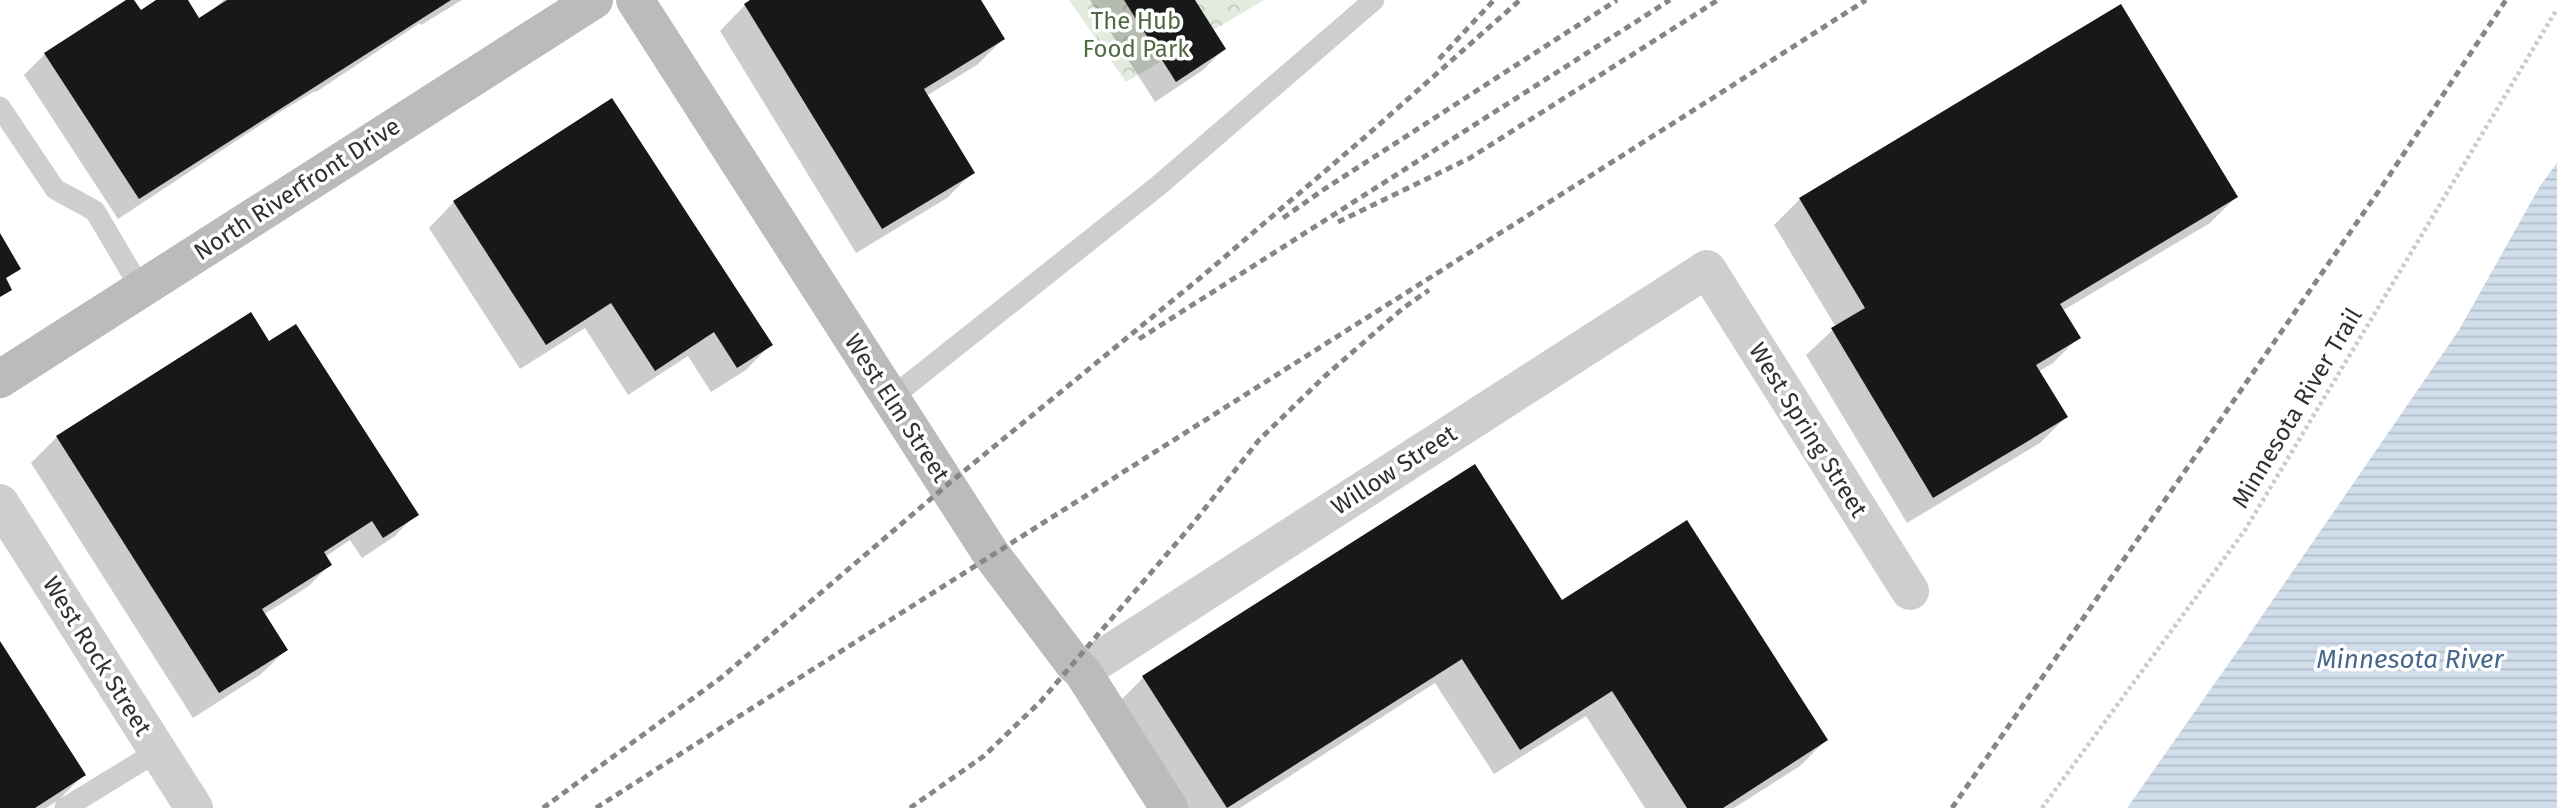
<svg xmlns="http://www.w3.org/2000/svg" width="2557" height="808" font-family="'Fira Sans',sans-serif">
<defs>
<pattern id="forest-crowns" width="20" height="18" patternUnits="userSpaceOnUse" patternTransform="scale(1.75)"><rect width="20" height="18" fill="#e3eade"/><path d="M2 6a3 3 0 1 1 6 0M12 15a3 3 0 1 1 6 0" fill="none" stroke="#c3c9bf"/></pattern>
<pattern id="water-rules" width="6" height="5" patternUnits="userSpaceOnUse" patternTransform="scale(1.75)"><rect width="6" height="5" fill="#d0ddea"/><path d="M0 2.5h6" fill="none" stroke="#b3bec9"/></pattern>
</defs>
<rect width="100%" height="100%" fill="#fff"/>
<!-- forest -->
<path fill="url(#forest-crowns)" d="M1069,0H1264L1126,82Z"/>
<!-- water -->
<path fill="url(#water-rules)" d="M2557,163V808H2127L2246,639L2459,330L2540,186Z"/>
<!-- shadow -->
<path fill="#0003" d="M129,0H132L141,13L159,0H186L199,21L224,0H462L421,25L420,23L316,92L315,91L280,112L118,219L24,75L45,54Z
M753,0H979L1003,39L977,65L926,96L973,172L947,198L856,253L720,31L745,5Z
M1090,0H1192L1224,49L1203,70L1155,102Z
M2121,6L2236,197L2210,223L2062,311L2079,337L2053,363L2038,372L2066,417L2040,443L1907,523L1806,355L1836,327L1774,225L1800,199Z
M454,202L771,344L746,370L711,392L688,356L628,395L585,328L520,369L429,228Z
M269,344L416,514L395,536L362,558L350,540L325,557L330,564L309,586L263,615L286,650L260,675L193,718L31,463L57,437Z
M1475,466L1562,602L1826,740L1800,766L1734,808H1645L1586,716L1494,774L1435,683L1240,808H1185L1118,703L1143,678Z
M0,644L84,774L59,800L46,808H0Z"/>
<!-- building -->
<path fill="#181818" d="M126,0H134L141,10L156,0H188L199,18L227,0H451L139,199L44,53Z
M750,0H981L1005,39L924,89L975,173L882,229L744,4Z
M1124,0H1195L1226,49L1176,82Z
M2121,4L2238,197L2060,304L2081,338L2036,365L2068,417L1933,498L1831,328L1865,308L1799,198Z
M612,98L773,345L737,368L714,332L655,371L611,303L546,345L453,201Z
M0,233L21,269L6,278L12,290L0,297Z
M251,312L269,341L296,324L419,515L383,538L372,521L324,552L332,565L262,609L288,650L219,693L56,436Z
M1475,464L1562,600L1687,520L1828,740L1723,808H1687L1612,691L1520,750L1462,659L1227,808L1142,676Z
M0,641L86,775L35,808H0Z"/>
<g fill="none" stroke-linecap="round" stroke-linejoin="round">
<!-- path -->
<path stroke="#cbcbcb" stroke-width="4.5" stroke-dasharray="3.5 3.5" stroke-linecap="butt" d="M2042,808L2245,530L2557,9"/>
<!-- lane -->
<path stroke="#cecece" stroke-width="21" d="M0,107L55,189L95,211L141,289
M891,398L1158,186L1374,0
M65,808L158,751"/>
<!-- street -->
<path stroke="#cecece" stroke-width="38" d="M0,503L194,808
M1082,671L1707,269L1910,591"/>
<!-- secondary -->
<path stroke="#bbb" stroke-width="38" d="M635,0L991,554L1074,664L1082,671L1169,808
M0,379L594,0"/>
<!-- rail -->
<path stroke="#868686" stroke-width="5" stroke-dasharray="7 5" stroke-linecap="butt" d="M1439,59L1494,0
M1283,218L1323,190L1617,0
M1338,222L1470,158L1718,0
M1139,339L1670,0
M543,808L722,677L947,485L1200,278L1365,137L1520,0
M596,808C1018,537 1443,271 1866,0
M910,808L984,756L1041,701L1191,526L1259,440L1325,376L1402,309L1429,290
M1952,808L2387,179L2506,0"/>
</g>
<g text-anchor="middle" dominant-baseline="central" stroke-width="7" stroke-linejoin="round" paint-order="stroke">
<!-- park labels -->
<g font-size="24" fill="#506943" stroke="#fff">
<text x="1136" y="21">The Hub<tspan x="1136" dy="28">Food Park</tspan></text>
</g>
<!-- street labels -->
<g font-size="24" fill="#313131" stroke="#fff">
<text transform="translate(297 189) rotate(-33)">North Riverfront Drive</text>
<text transform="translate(897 408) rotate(57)">West Elm Street</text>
<text transform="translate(2297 408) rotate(-59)">Minnesota River Trail</text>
<text transform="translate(1808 430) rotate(58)">West Spring Street</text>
<text transform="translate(1394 470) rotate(-33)">Willow Street</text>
<text transform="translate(97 656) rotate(58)">West Rock Street</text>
</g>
<!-- water labels -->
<g font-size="26" font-style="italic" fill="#47688c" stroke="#fff">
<text x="2410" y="659">Minnesota River</text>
</g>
</g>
</svg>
